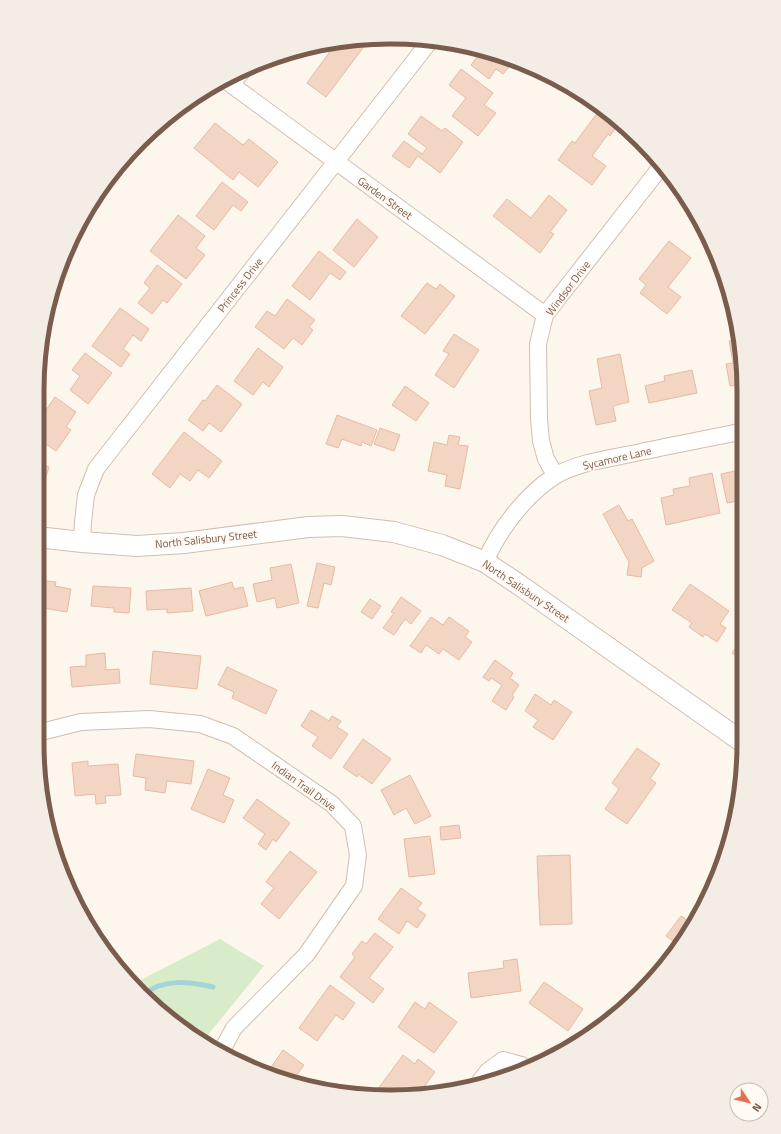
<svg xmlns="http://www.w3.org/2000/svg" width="781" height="1134" font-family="'Titillium Web',sans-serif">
<rect width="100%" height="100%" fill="#fdf6ec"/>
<!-- green -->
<path fill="#d8ecc9" d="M220,939L264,966L207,1036L197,1034L158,1009L135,983Z"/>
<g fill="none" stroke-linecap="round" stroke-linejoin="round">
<!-- stream -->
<path stroke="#a5d3da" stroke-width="5" d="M144,994C165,978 189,982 213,987"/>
</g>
<!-- building -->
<path fill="#f3d5c3" stroke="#e6bba3" d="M368,39L369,40L326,97L307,83L337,42Z
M482,51L508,59L513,62L503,74L496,69L489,79L471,65Z
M461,69L493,93L484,105L496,113L478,136L452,116L466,98L449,85Z
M601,108L619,123L610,136L608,134L592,156L606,166L592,185L558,160L572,141L575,143Z
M421,116L442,131L445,128L463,142L440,173L418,156L409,168L392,156L404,141L422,154L427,148L408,134Z
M215,123L243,145L249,139L278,162L258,187L239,172L233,180L194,148Z
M222,182L248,202L241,211L233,205L214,230L196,216Z
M549,195L567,210L550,232L554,234L540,253L493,216L507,199L531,218Z
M178,215L205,236L196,248L205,255L186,279L150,251Z
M357,219L378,237L354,267L333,250Z
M669,241L691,258L668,287L681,297L667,314L640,293L646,285L639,279Z
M319,251L346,272L340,280L330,273L310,300L292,286Z
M157,265L182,284L167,303L163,300L152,314L138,303L150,288L144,283Z
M427,283L436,289L440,284L455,296L425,334L401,316Z
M287,299L315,320L309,327L313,330L302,345L293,338L284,349L255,327L267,311L275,316Z
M120,308L149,329L141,341L133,335L123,349L130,354L121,367L92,346Z
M454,334L479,350L454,388L435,375L449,354L443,351Z
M739,339L743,384L730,386L726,364L733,363L729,341Z
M258,348L283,367L269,387L263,382L253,395L234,381Z
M85,353L112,373L88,404L70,390L80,376L72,370Z
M620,354L629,402L613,406L616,421L596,425L589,391L602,388L597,359Z
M692,370L697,393L649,403L645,386L665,381L664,376Z
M217,385L242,404L221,432L209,423L203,431L188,420L203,400L205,401Z
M405,386L429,403L416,421L392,405Z
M55,397L76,412L66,427L71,430L56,451L37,438V423Z
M337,415L377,430L371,446L362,442L361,446L342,439L338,448L326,444Z
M380,428L400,435L394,451L374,444Z
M184,432L222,461L209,478L198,470L190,481L180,474L170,488L152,474Z
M449,435L460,437L458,445L468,446L460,489L445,486L447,475L428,471L434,442L447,445Z
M37,463L49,467L42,489L37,487Z
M744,469V500L727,503L721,474Z
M712,473L720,513L666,525L661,498L674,495L673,489L690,486L689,478Z
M619,505L628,521L632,519L654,561L642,568L641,577L627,575L629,562L603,514Z
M317,563L335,567L331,585L324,583L318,608L307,606Z
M291,564L299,603L277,608L275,598L257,602L253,584L272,580L270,568Z
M37,580L56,582L55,586L71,589L67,612L37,607Z
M232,582L234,589L243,587L248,606L206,616L199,591Z
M690,584L729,611L720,624L726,628L717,642L705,634L703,637L689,627L692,623L672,610Z
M93,586L131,588L129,613L114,612V608L91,606Z
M191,588L193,611L167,613V609L147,610L146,591Z
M401,597L421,611L411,624L405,619L394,635L383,628L394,613L391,612Z
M370,599L381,606L372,619L361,612Z
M431,617L443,625L449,617L469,631L465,637L472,642L459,660L443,649L439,654L426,645L421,653L410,646Z
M744,636V661L732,653Z
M153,651L201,656L197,689L150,684Z
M105,653L106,670L119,669L120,683L72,687L70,667L86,666V655Z
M495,660L513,673L510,678L519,685L512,695L514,697L506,710L492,701L502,685L491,678L489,681L483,677Z
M227,667L277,690L266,714L232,698L234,692L218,685Z
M37,674L40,689L37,690Z
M535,694L551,705L554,700L572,712L553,740L533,727L538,720L525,711Z
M311,710L329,721L332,716L341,721L337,727L348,734L331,759L312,746L318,737L301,726Z
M363,739L391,759L372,784L358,774L357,777L343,767Z
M637,748L660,764L650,779L656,783L627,824L605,809L619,789L612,783Z
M136,754L194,761L191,784L167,781L165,793L145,790L146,778L133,776Z
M88,761V766L118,764L121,795L105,796L106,803L96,804L95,794L75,796L72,763Z
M208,769L230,778L223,795L234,800L224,823L191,809Z
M410,775L431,816L415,824L406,808L394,815L381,790Z
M257,799L290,823L276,842L273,839L266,850L258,844L265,834L243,818Z
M459,825L461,838L441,840L440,827Z
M430,836L435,874L409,877L404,839Z
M290,851L317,872L279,919L261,904L274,888L266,882Z
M570,855L572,924L540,925L537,856Z
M401,888L422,903L417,909L426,915L417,928L407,921L399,934L378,919Z
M681,916L693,924L684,940L680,946L666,936Z
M375,933L393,947L369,978L384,989L373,1003L340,977L355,957L352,954L362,941L366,944Z
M517,959L521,991L471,998L468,973L504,968L503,961Z
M544,982L583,1009L568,1031L529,1003Z
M330,985L355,1003L343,1020L336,1015L317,1041L299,1028Z
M415,1002L425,1009L429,1002L457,1022L434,1053L398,1027Z
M283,1050L304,1065L293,1080L267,1073Z
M403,1055L415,1064L418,1059L435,1072L420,1092L375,1093Z"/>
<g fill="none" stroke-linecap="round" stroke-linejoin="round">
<defs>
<path id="service" d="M234,87L253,65"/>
<path id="minor" d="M225,80L545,315
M555,475L546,459L541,441L539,419L538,344L545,315L660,168
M82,542L83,522L86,495L96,469L430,41
M485,562C498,531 526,494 555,476C576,463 607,459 631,454C668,446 706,439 744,431
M37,733L81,722L149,719L200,724L233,736L332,804L353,826L358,855L354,886L306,955L234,1028L222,1050
M478,1084L488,1071L503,1060L521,1065L525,1068"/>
<path id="tertiary" d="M37,537L82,542L137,546L184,543L308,527L342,526L394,532L442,545L485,562L518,584L744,743"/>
</defs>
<!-- service casing -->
<use href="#service" stroke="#d1beb0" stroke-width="10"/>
<!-- minor casing -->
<use href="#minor" stroke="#d1beb0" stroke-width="18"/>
<!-- tertiary casing -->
<use href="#tertiary" stroke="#d1beb0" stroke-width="22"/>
<!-- service -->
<use href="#service" stroke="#fff" stroke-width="8"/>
<!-- minor -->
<use href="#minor" stroke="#fff" stroke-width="16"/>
<!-- tertiary -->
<use href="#tertiary" stroke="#fff" stroke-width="20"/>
</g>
<g text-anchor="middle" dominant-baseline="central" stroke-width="4" stroke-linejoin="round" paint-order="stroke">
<!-- street labels -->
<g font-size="11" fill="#7a5c4d" stroke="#fffaf3">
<text transform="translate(385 198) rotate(36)">Garden Street</text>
<text transform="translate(240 285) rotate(-52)">Princess Drive</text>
<text transform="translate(568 288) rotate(-53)">Windsor Drive</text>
<text transform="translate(617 458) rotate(-13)">Sycamore Lane</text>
<text transform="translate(206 539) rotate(-6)">North Salisbury Street</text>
<text transform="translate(526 591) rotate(34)">North Salisbury Street</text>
<text transform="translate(304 786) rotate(36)">Indian Trail Drive</text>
</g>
</g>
<!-- crop -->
<path d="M0 0H781V1134H0ZM390 44H391A346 346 0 0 1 737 390V744A346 346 0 0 1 391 1090H390A346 346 0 0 1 44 744V390A346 346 0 0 1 390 44Z" fill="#f4ede6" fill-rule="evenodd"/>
<path fill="none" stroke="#7a5c4d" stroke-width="5" d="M390 44H391A346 346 0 0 1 737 390V744A346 346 0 0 1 391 1090H390A346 346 0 0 1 44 744V390A346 346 0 0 1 390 44Z"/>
<!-- north arrow -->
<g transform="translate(749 1102) rotate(125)"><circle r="19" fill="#fffaf3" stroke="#cabbb1"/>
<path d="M0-3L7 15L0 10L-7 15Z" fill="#e76f51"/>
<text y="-6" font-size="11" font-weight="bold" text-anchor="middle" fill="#7a5c4d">N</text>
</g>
</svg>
